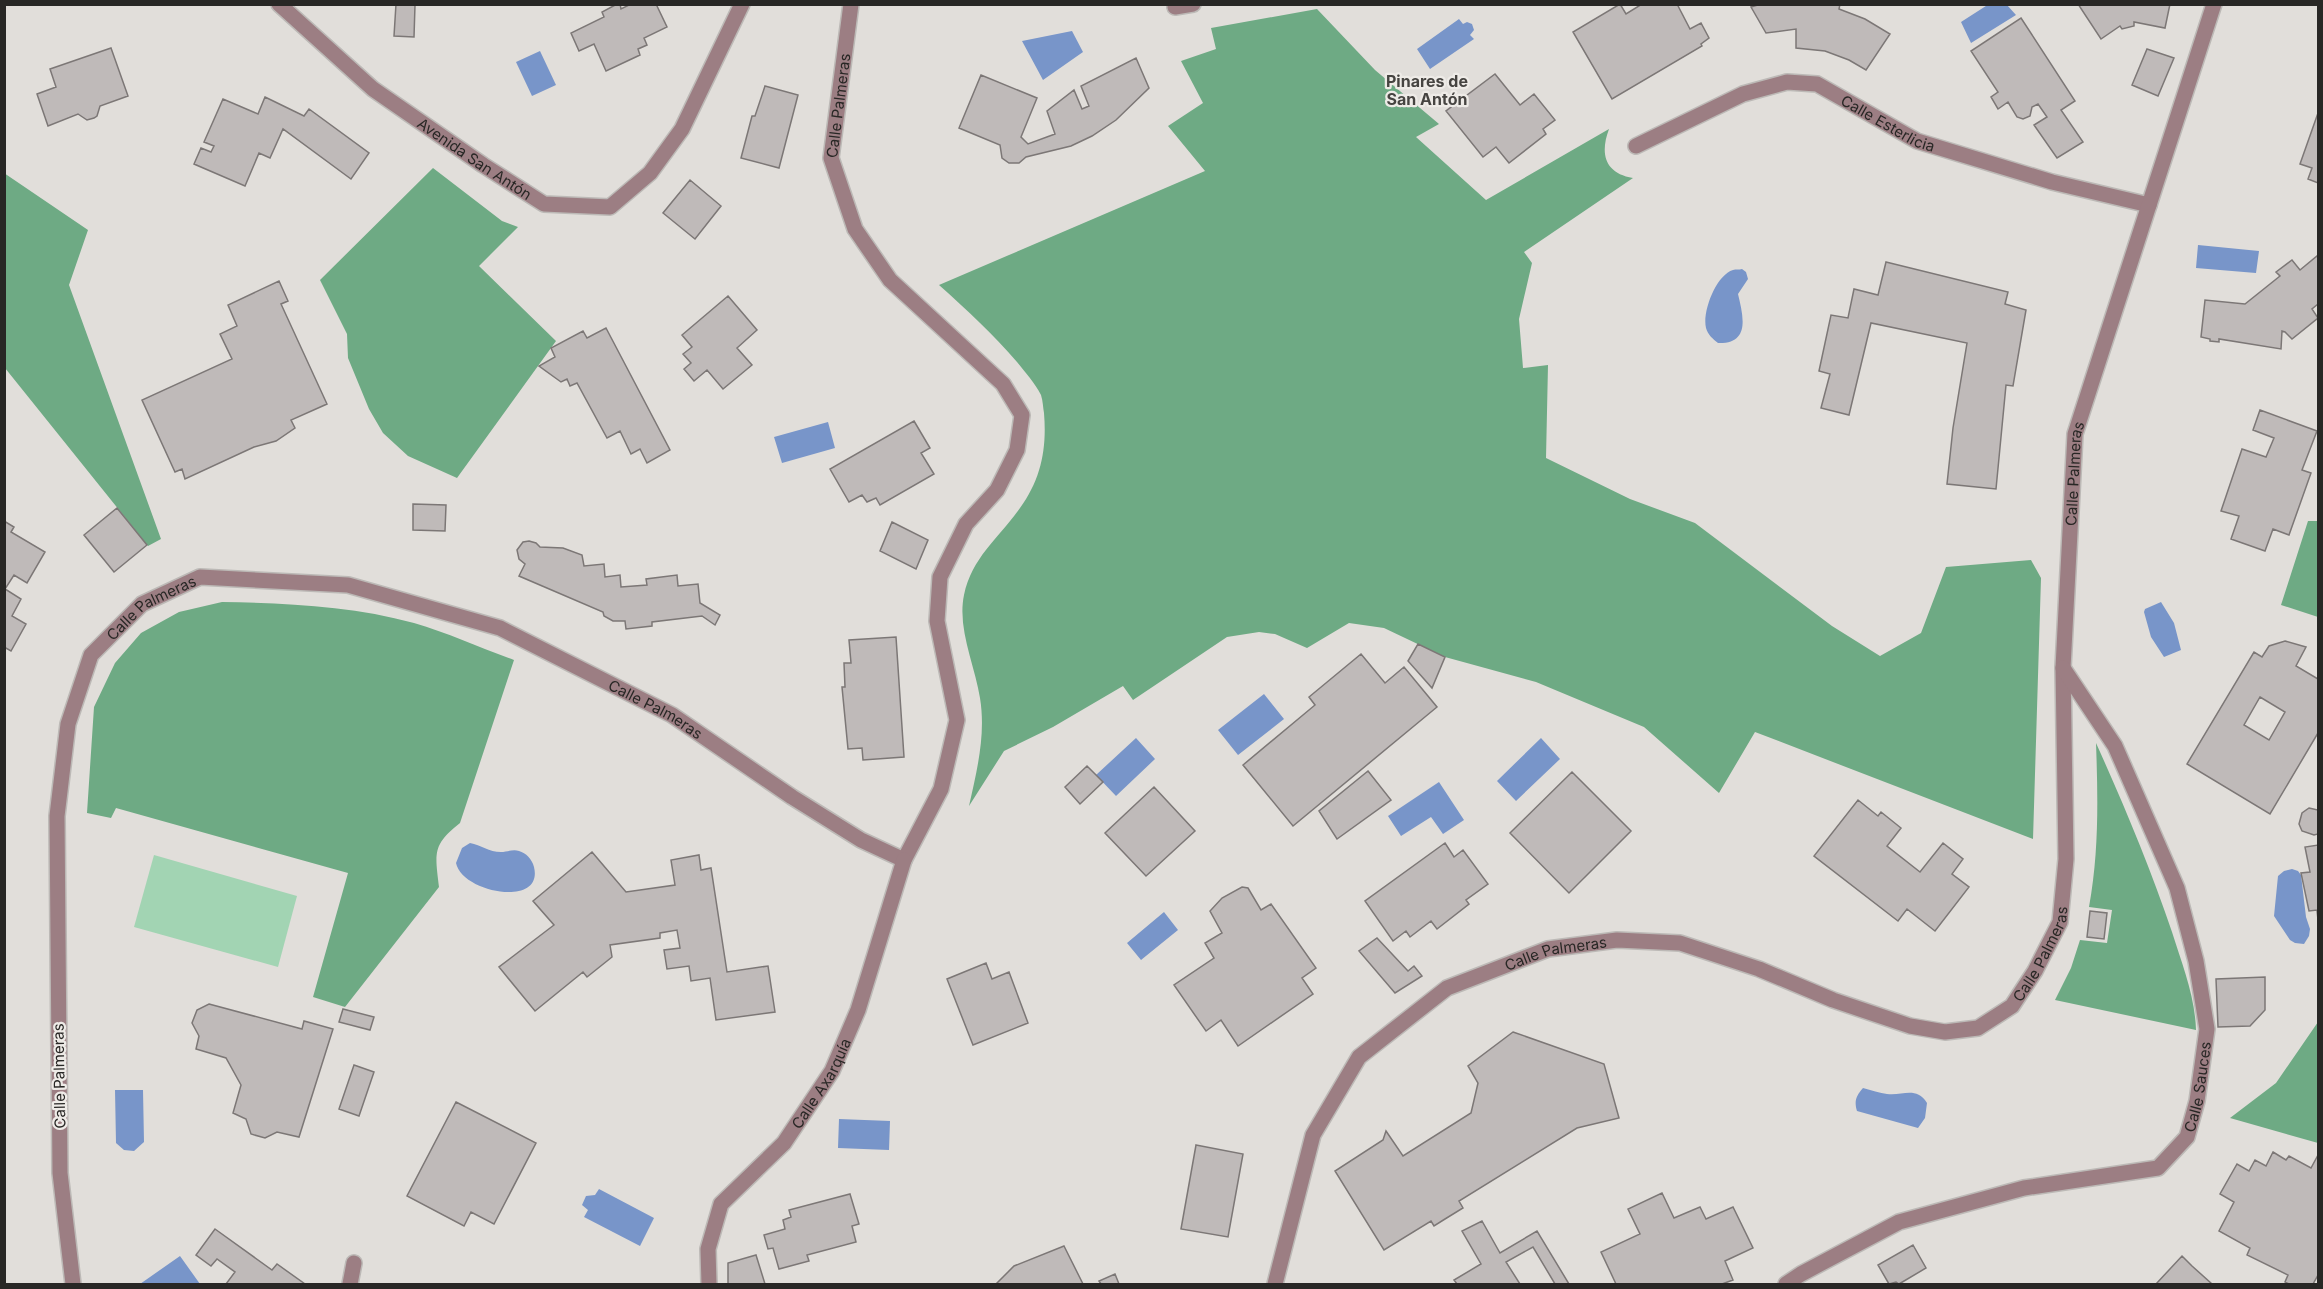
<svg xmlns="http://www.w3.org/2000/svg" width="2323" height="1289" font-family="Inter,sans-serif">
<rect width="100%" height="100%" fill="#e1deda"/>
<!-- green -->
<path fill="#a2d4b3" d="M154,855L297,896L278,967L134,927Z"/>
<!-- forest -->
<path fill="#6eaa84" d="M1317,9L1375,70L1439,124L1416,137L1486,200L1609,129C1600,153 1604,173 1633,178L1524,252L1532,263L1519,319L1523,368L1548,365L1546,458L1630,499L1695,523L1832,626L1880,656L1921,633L1946,567L2031,560L2041,578L2033,839L1755,732L1719,793L1644,727L1536,682L1445,657L1384,628L1349,623L1307,648L1275,634L1259,632L1227,637L1133,700L1123,686L1053,727L1004,751L969,806C977,770 986,735 980,698C975,665 957,629 964,595C972,557 999,538 1020,508C1041,479 1047,449 1044,413C1043,408 1043,401 1041,395C1035,383 1025,372 1017,362C993,334 967,310 939,285L1205,171L1168,126L1203,103L1181,61L1216,49L1211,28Z
M433,168L502,221L518,227L479,266L556,341L457,478L408,456L383,433L369,409L348,358L347,334L320,280Z
M4,173L88,230L69,285L161,539L148,546L5,368Z
M2308,521H2318V617L2281,605Z
M222,602C286,603 352,606 414,623C448,633 481,648 514,660L460,823C432,845 435,853 439,887L345,1007L313,997L348,873L116,808L111,818L87,813L94,707L115,663L141,633L179,612Z
M2096,743C2124,805 2150,867 2172,932C2182,964 2195,996 2196,1030L2055,1000L2071,968L2080,940L2107,943L2112,910L2089,907C2099,853 2098,798 2096,743Z
M2318,1022V1143L2230,1118L2276,1083Z"/>
<!-- water -->
<path fill="#7895c9" d="M1989,4L2007,5L2016,15L1971,43L1961,22Z
M1459,19L1463,24L1467,22L1472,24L1474,30L1470,35L1474,39L1430,69L1417,49Z
M1072,31L1083,52L1043,80L1022,41Z
M540,51L556,85L532,96L516,62Z
M2198,245L2259,251L2256,273L2196,268Z
M1742,269L1746,272L1748,279L1738,294C1743,315 1751,344 1718,343C1713,339 1708,335 1706,328C1702,312 1716,275 1733,270C1736,269 1739,270 1742,269Z
M828,422L835,448L782,463L774,437Z
M2161,602L2174,623L2181,650L2164,657L2151,637L2144,612L2145,609Z
M1264,694L1284,719L1238,755L1218,730Z
M1136,738L1155,759L1116,796L1096,775Z
M1541,738L1560,759L1516,801L1497,781Z
M1439,782L1464,820L1443,834L1431,817L1401,836L1388,816Z
M470,843C481,845 489,852 501,852C507,852 513,849 519,851C526,853 532,859 534,867C544,908 462,893 456,863L462,848Z
M2292,869L2298,871L2301,875L2306,917L2310,929L2309,936L2304,944L2295,943L2290,940L2274,916L2278,876L2284,871Z
M1164,912L1178,930L1141,960L1127,943Z
M1863,1088C1871,1090 1880,1093 1887,1094C1903,1096 1916,1086 1927,1103L1925,1118L1918,1128L1857,1111C1854,1101 1856,1096 1863,1088Z
M115,1090H143L144,1142L134,1151L124,1150L116,1143Z
M839,1119L890,1121L889,1150L838,1148Z
M599,1189L654,1218L640,1246L584,1217L588,1210L582,1205L586,1196L595,1195Z
M180,1256L200,1284H140Z"/>
<!-- building -->
<path fill="#bfbab9" stroke="#7c7776" stroke-width="1.5" fill-rule="evenodd" d="M396,4L415,5L414,37L394,36Z
M617,4H620L621,9L631,4H656L667,27L644,38L647,45L638,49L640,55L606,71L594,44L579,51L571,33L604,17L602,12Z
M1620,4L1626,14L1642,4H1677L1690,29L1701,23L1709,38L1701,44L1702,46L1612,99L1573,32Z
M1761,4H1840L1839,9L1865,19L1890,34L1866,70L1849,60L1825,51L1796,48V29L1766,33L1751,7Z
M2078,4H2170L2165,28L2134,22V26L2122,29L2120,26L2101,39Z
M2021,18L2075,101L2061,110L2083,142L2057,158L2034,125L2047,117L2038,104L2032,107L2030,116L2023,119L2017,117L2008,102L1998,109L1991,97L1998,92L1971,51Z
M111,48L128,96L100,106L97,116L94,118L87,120L78,114L48,126L37,94L56,87L50,69Z
M2147,49L2174,58L2158,96L2132,85Z
M1136,58L1149,88L1116,120L1092,136L1071,146L1026,157L1019,163H1009L1002,158L1000,145L959,128L981,75L1037,98L1021,137L1028,144L1055,134L1047,111L1074,90L1082,109L1089,106L1081,86Z
M1495,74L1520,105L1534,94L1555,120L1543,129L1546,134L1509,163L1496,147L1483,157L1446,111Z
M765,86L798,95L779,168L741,158L752,116H755Z
M265,97L304,116L309,109L369,153L351,179L283,129L270,158L259,153L245,186L194,164L201,148L211,152L214,146L204,142L223,99L258,114Z
M2318,113V183L2308,179L2312,168L2300,164Z
M690,180L721,206L695,239L663,213Z
M2317,256L2318,258V304L2312,309L2318,318L2292,339L2285,332L2282,331L2281,349L2219,339V342L2210,341V339L2201,337L2205,300L2245,304L2280,276L2276,272L2292,260L2300,270Z
M1886,262L2008,292L2005,304L2026,310L2013,386L2006,385L1996,489L1947,484L1953,428L1967,343L1871,323L1849,415L1821,408L1830,374L1819,371L1831,315L1848,318L1854,289L1878,295Z
M279,281L288,301L281,304L327,404L291,420L295,428L276,441L254,447L185,479L182,469L175,472L142,400L232,359L220,334L237,326L228,305Z
M728,296L757,330L737,348L752,365L723,389L707,370L694,381L684,369L691,363L683,354L692,347L682,335Z
M606,328L670,450L647,463L640,449L631,454L620,431L607,438L577,383L570,386L567,379L561,382L539,366L555,357L551,348L583,331L587,338Z
M2260,410L2317,431L2302,470L2311,473L2289,535L2273,529L2265,551L2231,539L2239,516L2221,511L2242,449L2266,457L2274,438L2253,430Z
M914,421L930,448L921,453L934,474L880,505L876,498L867,502L862,495L849,502L830,469Z
M413,504L446,505L445,531L413,530Z
M117,508L147,545L114,572L84,535Z
M4,521L14,527L11,532L45,552L27,583L14,575L5,589L21,599L12,616L26,624L11,651L4,647Z
M892,522L928,540L916,569L880,551Z
M529,541L536,543L540,547L563,548L582,555L584,566L604,564L605,577L620,575L621,587L647,585L646,579L677,575L678,586L698,584L700,603L720,615L715,625L702,616L652,622V626L626,629L625,621H613L604,616L603,612L519,576L525,564L519,559L517,550L523,542Z
M896,637L904,757L863,760L862,748L848,749L842,687H845L844,663H851L849,640Z
M2285,641L2306,647L2296,666L2318,679V733L2270,814L2187,764L2254,652L2262,657L2269,646ZM2260,697L2285,712L2269,740L2244,725Z
M1418,644L1445,657L1432,688L1408,661Z
M1361,654L1385,683L1404,667L1437,707L1293,826L1243,765L1315,705L1309,697Z
M1087,766L1103,782L1080,804L1065,787Z
M1368,771L1391,800L1337,839L1319,811Z
M1572,772L1631,831L1569,893L1510,833Z
M1154,787L1195,831L1146,876L1105,833Z
M1858,800L1878,816L1881,812L1901,828L1887,846L1920,872L1943,843L1963,859L1952,874L1969,887L1935,931L1907,909L1898,921L1814,856Z
M2309,808L2318,810V834L2314,835L2302,831L2299,824L2302,813Z
M1445,843L1454,857L1463,850L1488,884L1466,900L1469,904L1437,929L1431,921L1410,937L1406,931L1393,941L1365,901Z
M2318,845V920L2317,910L2309,911L2301,873L2310,872L2305,847Z
M592,852L626,892L675,885L671,860L699,855L701,870L711,868L727,972L768,966L775,1012L716,1020L710,978L691,981L689,966L667,969L664,950L680,948L677,930L660,933V938L610,945L612,957L587,977L583,972L535,1011L499,967L554,925L533,901Z
M1242,887L1248,888L1261,910L1271,904L1316,968L1302,978L1313,994L1238,1046L1221,1020L1206,1031L1174,985L1214,958L1205,943L1222,933L1210,911L1222,898Z
M2090,911L2107,913L2104,939L2087,937Z
M1377,938L1408,971L1414,966L1422,976L1395,993L1359,951Z
M986,963L992,979L1009,972L1028,1023L973,1045L947,979Z
M2265,977V1010L2250,1026L2218,1027L2216,979Z
M209,1004L302,1029L304,1021L333,1029L299,1137L277,1132L265,1138L251,1134L246,1119L233,1113L241,1085L226,1058L196,1049L199,1036L192,1023L197,1010Z
M343,1009L374,1017L370,1030L339,1022Z
M1513,1032L1604,1064L1619,1118L1577,1128L1459,1201L1463,1208L1445,1219L1434,1226L1431,1221L1384,1250L1335,1171L1383,1140L1386,1131L1403,1156L1471,1113L1478,1083L1468,1066Z
M354,1065L374,1072L359,1116L339,1109Z
M456,1102L536,1143L494,1224L471,1212L464,1226L407,1196Z
M1196,1145L1243,1154L1228,1237L1181,1229Z
M2273,1152L2286,1160L2289,1156L2311,1168L2318,1155V1275L2313,1284H2289L2285,1282L2288,1275L2247,1255L2250,1248L2219,1231L2234,1202L2220,1194L2237,1164L2249,1171L2255,1160L2266,1166Z
M1662,1193L1674,1218L1700,1207L1706,1219L1733,1207L1753,1248L1725,1261L1733,1280L1722,1284H1616L1601,1252L1640,1234L1628,1209Z
M850,1194L859,1224L852,1226L856,1242L807,1255L809,1261L779,1269L773,1248L768,1249L764,1235L785,1229L783,1220L791,1217L789,1210Z
M1482,1221L1500,1253L1537,1231L1569,1284H1555L1533,1247L1506,1262L1520,1284H1457L1454,1280L1481,1264L1462,1231Z
M215,1229L272,1270L277,1264L305,1284H226L235,1272L217,1259L211,1266L196,1255Z
M1913,1245L1926,1268L1899,1284L1896,1282L1889,1284L1878,1265Z
M1064,1246L1083,1284H996L1014,1266Z
M756,1255L765,1284H728V1263Z
M2182,1256L2192,1266L2212,1284H2156Z
M1115,1274L1119,1284H1101L1099,1281Z"/>
<g fill="none" stroke-linecap="round" stroke-linejoin="round">
<defs>
<g id="minor">
<path id="s1" d="M279,4L373,89L483,165L544,204L610,207L650,173L682,129L742,4"/>
<path d="M1175,7L1193,4"/>
<path id="s2" d="M1636,146L1743,94L1787,82L1817,84L1917,141L2052,182L2149,205"/>
<path id="s3" d="M73,1284L60,1173L57,816L68,724L91,655L142,604L200,577L348,585L500,628L672,715L792,797L861,840L904,860L941,789L957,720L937,621L940,577L966,524L997,490L1017,450L1022,415L1003,384L890,280L855,229L831,158L851,4"/>
<path d="M350,1284L354,1263"/>
<path id="s4" d="M709,1284L708,1249L721,1204L784,1143L832,1071L858,1010L904,860"/>
<path id="s5" d="M1275,1284L1313,1135L1359,1057L1447,988L1548,949L1617,940L1680,943L1759,969L1833,1000L1910,1026L1945,1032L1978,1028L2012,1006L2035,971L2060,922L2066,859L2063,668L2075,434L2214,4"/>
<path id="s6" d="M1786,1284L1801,1274L1899,1222L2024,1188L2158,1168L2187,1137L2197,1101L2207,1029L2196,961L2177,888L2115,746L2063,668"/>
</g>
</defs>
<!-- minor casing -->
<use href="#minor" stroke="#bcb9b6" stroke-width="18"/>
<!-- minor -->
<use href="#minor" stroke="#9c7e83" stroke-width="15"/>
</g>
<g text-anchor="middle" dominant-baseline="central" stroke-width="4.5" stroke-linejoin="round" paint-order="stroke">
<!-- street labels -->
<g font-size="15" fill="#282725" stroke="#eeebe7">
<text stroke="none"><textPath href="#s3" startOffset="2404">Calle Palmeras</textPath></text>
<text stroke="none"><textPath href="#s2" startOffset="276">Calle Esterlicia</textPath></text>
<text stroke="none"><textPath href="#s1" startOffset="250">Avenida San Antón</textPath></text>
<text stroke="none"><textPath href="#s5" startOffset="1497">Calle Palmeras</textPath></text>
<text stroke="none"><textPath href="#s3" startOffset="712">Calle Palmeras</textPath></text>
<text stroke="none"><textPath href="#s3" startOffset="1252">Calle Palmeras</textPath></text>
<text stroke="none"><textPath href="#s5" startOffset="1011">Calle Palmeras</textPath></text>
<text stroke="none"><textPath href="#s5" startOffset="471">Calle Palmeras</textPath></text>
<text transform="translate(59 1076) rotate(-91)">Calle Palmeras</text>
<text stroke="none"><textPath href="#s4" startOffset="240">Calle Axarquía</textPath></text>
<text stroke="none"><textPath href="#s6" startOffset="488">Calle Sauces</textPath></text>
</g>
<!-- neighbourhood labels -->
<g font-size="16" font-weight="bold" fill="#464441" stroke="#eeebe7">
<text x="1427" y="81">Pinares de<tspan x="1427" dy="18">San Antón</tspan></text>
</g>
</g>
<!-- border -->
<rect width="2323" height="1289" fill="none" stroke="#282725" stroke-width="12"/>
</svg>
